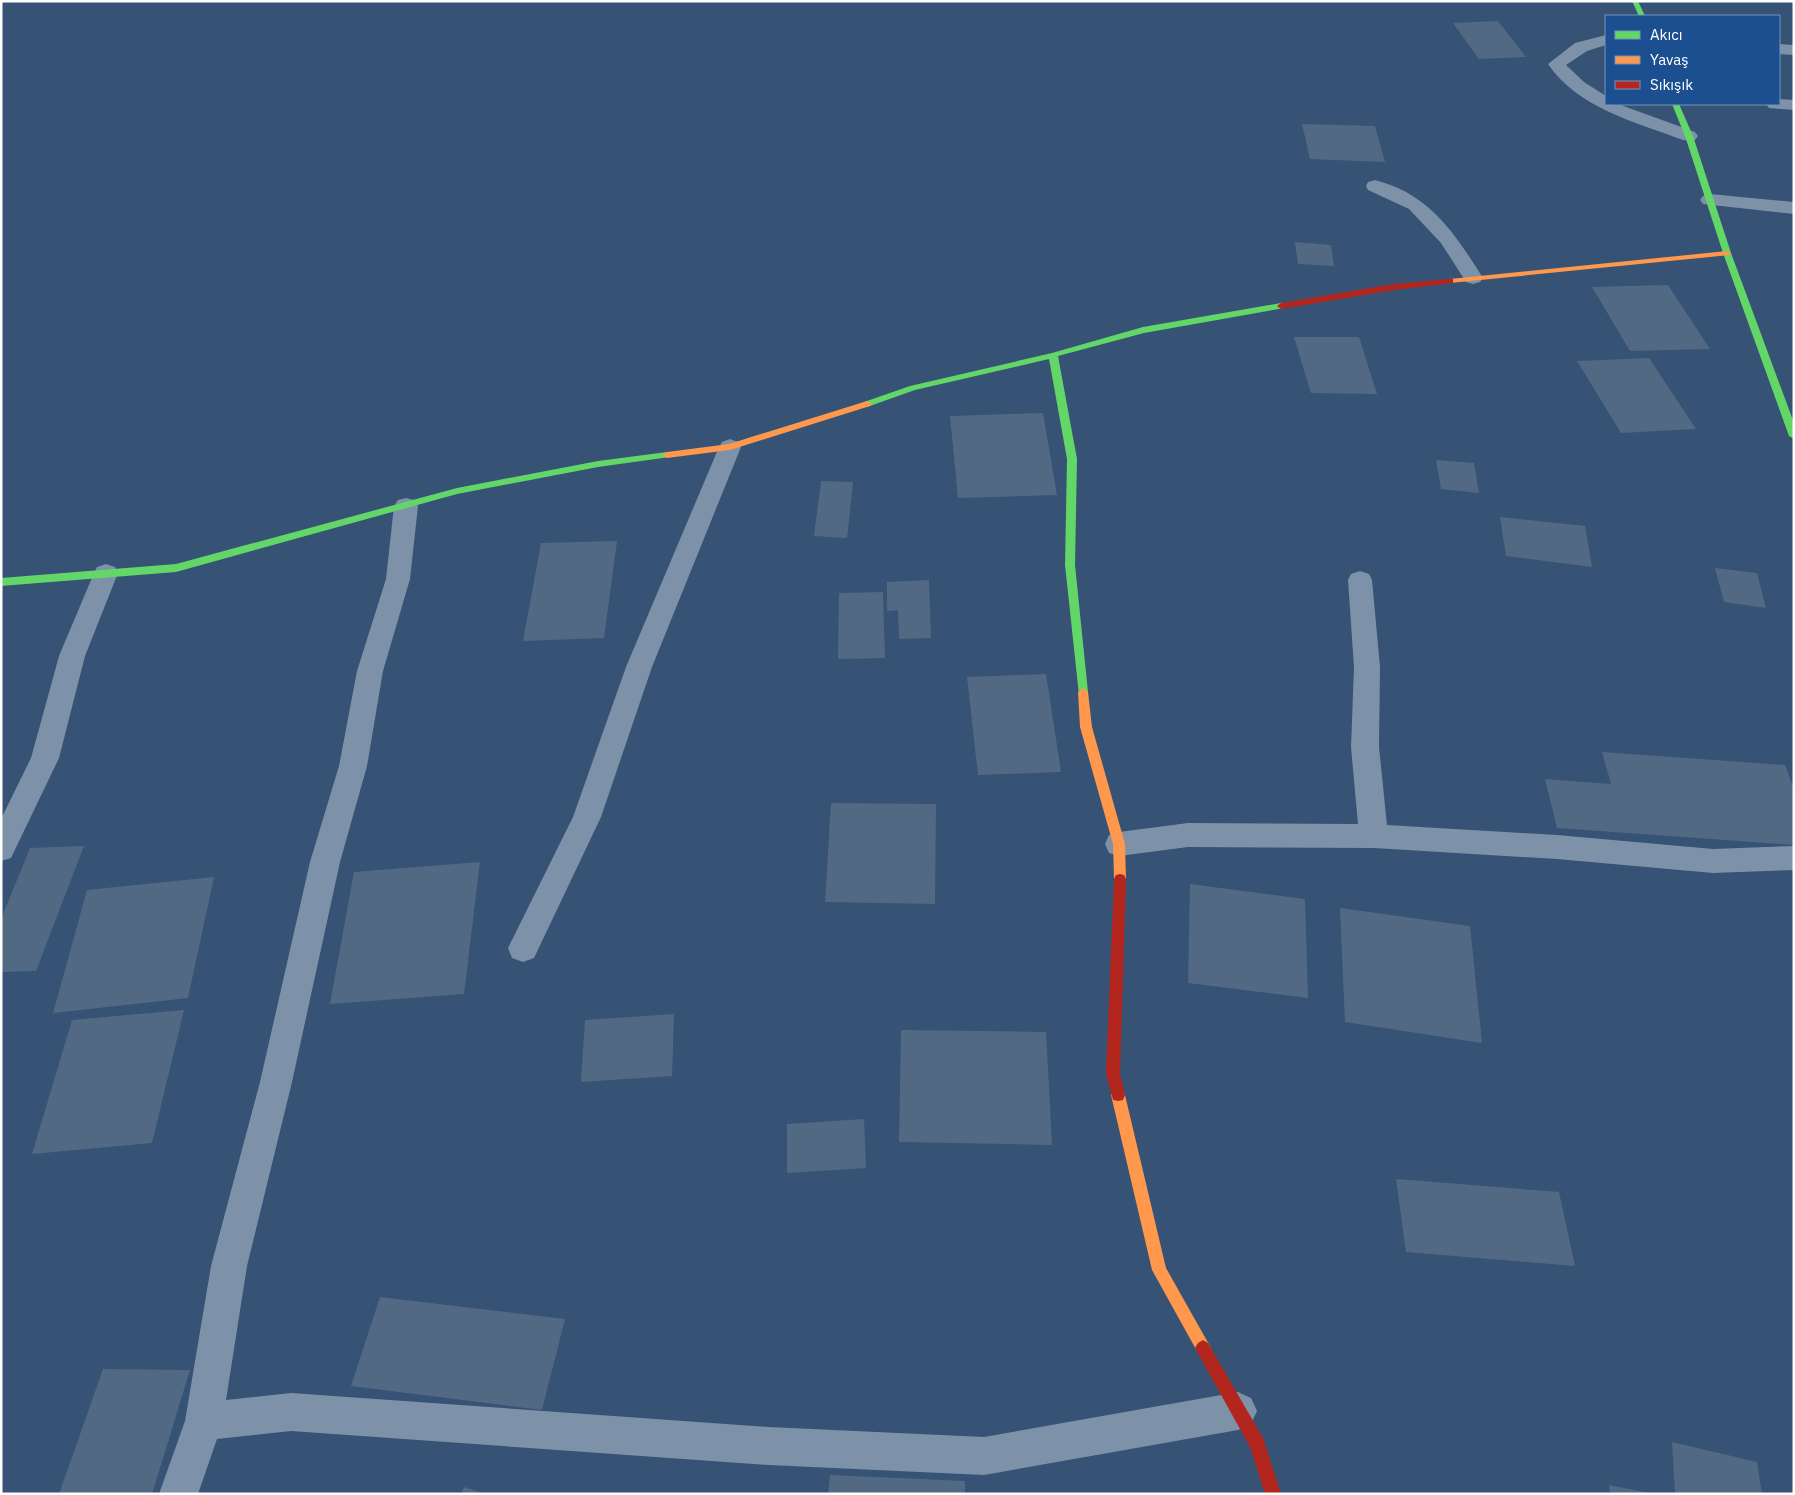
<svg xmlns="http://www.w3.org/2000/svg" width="1795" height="1495" font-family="'IBM Plex Sans',sans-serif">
<rect width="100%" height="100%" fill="#365274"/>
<!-- building -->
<path fill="#526984" d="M1498,21L1526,57L1479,59L1453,23Z
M1302,124L1375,126L1385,162L1310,159Z
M1295,242L1331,245L1334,266L1298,264Z
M1668,285L1710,349L1630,351L1592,287Z
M1294,337H1359L1377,394L1311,393Z
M1649,358L1696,429L1621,433L1577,361Z
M1043,413L1057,495L958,498L950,416Z
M1436,460L1474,463L1479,493L1441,489Z
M821,481L853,482L847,538L814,536Z
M1500,517L1585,526L1592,567L1506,556Z
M617,541L604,638L523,641L541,543Z
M1715,568L1757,573L1766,608L1724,602Z
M929,580L931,638L899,639L898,610L887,611V582Z
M883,592L885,658L838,659L839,593Z
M1046,674L1061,772L978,775L967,677Z
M1602,752L1785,765L1794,789V845L1557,828L1545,779L1611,784Z
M831,803L936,804L935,904L825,902Z
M84,846L36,971L1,972V919L30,848Z
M480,862L464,994L330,1004L354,872Z
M214,877L188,998L53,1013L87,890Z
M1190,884L1305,899L1308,998L1188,983Z
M1340,908L1470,926L1482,1043L1345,1022Z
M184,1010L152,1143L32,1154L72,1020Z
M674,1014L672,1076L581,1082L585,1020Z
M901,1030L1046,1032L1052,1145L899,1142Z
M864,1119L866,1168L787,1173V1124Z
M1396,1179L1559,1192L1575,1266L1406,1252Z
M380,1297L565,1319L542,1410L351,1386Z
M103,1369L190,1370L152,1494H59Z
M1672,1442L1757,1462L1762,1494H1675Z
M830,1475L965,1481V1494H828Z
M1609,1485L1649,1493V1494H1610Z
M464,1487L483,1493V1494H461Z"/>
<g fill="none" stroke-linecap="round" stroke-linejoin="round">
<!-- street -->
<path fill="#7d92a8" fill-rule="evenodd" d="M1606,35V45L1587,51L1566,65L1584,82L1606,96V104H1618L1695,132L1698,136L1695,140L1689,141L1683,140C1635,122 1578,108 1548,64L1575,43Z
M1779,44L1794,45V55L1779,54Z
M1779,99L1794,100V110L1769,108L1766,104H1779Z
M1375,180C1430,194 1455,234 1483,278L1480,282L1473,284L1466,282L1441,243L1409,209L1368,190L1366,186L1368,182Z
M1710,194L1794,202V214L1703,204L1700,200L1703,196Z
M730,439L738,442L741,447L652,667L601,817L534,958L523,962L512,958L508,948L573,817L626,667L719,447L722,442Z
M406,498L414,500L418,506L410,579L383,671L367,766L340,862L292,1082L247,1266L226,1400L291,1393L769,1427L984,1437L1238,1392L1251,1398L1257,1411L1251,1424L1238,1430L984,1475L769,1465L291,1431L217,1439L198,1494H159L185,1421L211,1266L260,1082L310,862L339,766L357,671L386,579L394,506L398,500Z
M106,564L115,567L118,573L85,656L59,758L11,858L1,861V819L31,758L59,656L94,573L97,567Z
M1360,571L1369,574L1372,580L1380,667L1379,747L1387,825L1557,835L1713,849L1794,846V870L1713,873L1557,859L1374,848L1188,847L1119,856L1109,853L1105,844L1109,835L1119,832L1188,823L1358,824L1351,747L1354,667L1348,580L1351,574Z"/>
<!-- fast -->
<path fill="#63d668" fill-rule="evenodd" d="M1632,1H1638L1645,16H1639Z
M1672,104H1679L1693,136L1731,253L1794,423V439L1789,436L1723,253L1685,136Z
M1281,303L1285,306L1284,308L1144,333L1058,356L1077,459L1075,565L1088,692L1083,696L1079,695L1065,565L1067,459L1049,359L915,390L867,407L862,404L864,402L910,386L1052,353L1143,327Z
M667,452L670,453V457L598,467L457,494L176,572L1,586V578L176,564L457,488L598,461Z"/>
<!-- slow -->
<path fill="#ff974d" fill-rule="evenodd" d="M1727,251L1731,253L1730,255L1450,283L1446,281L1450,279Z
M867,401L872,404L870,406L730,450L667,458L662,455L667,452L729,444Z
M1083,688L1088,692L1092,727L1125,844L1126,879L1124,883L1120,884L1116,883L1114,879L1113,844L1080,727L1078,692Z
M1118,1089L1123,1090L1125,1095L1166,1268L1211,1348L1208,1353L1203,1356L1198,1353L1152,1270L1111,1095L1113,1090Z"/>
<!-- jam -->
<path fill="#b3261e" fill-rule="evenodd" d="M1450,279H1453V283L1394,290L1281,309L1277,306L1281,303L1394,284Z
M1120,874L1124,875L1126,879L1120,1074L1125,1095L1123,1100L1118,1101L1113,1100L1106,1074L1114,879L1116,875Z
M1203,1340L1208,1343L1263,1438L1281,1494H1265L1250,1447L1195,1348L1198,1343Z"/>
</g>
<!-- border -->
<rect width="1795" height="1495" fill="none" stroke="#ffffff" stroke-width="5"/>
<!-- legend -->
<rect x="1605" y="15" width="175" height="90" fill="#1b4f8f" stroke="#7695bc"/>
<rect x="1615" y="31" width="25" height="8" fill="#63d668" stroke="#7695bc"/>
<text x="1650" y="40" font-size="15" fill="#ffffff">Akıcı</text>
<rect x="1615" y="56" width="25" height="8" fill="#ff974d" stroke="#7695bc"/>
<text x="1650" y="65" font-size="15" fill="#ffffff">Yavaş</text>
<rect x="1615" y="81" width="25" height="8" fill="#b3261e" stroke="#7695bc"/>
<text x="1650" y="90" font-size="15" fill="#ffffff">Sıkışık</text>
</svg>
